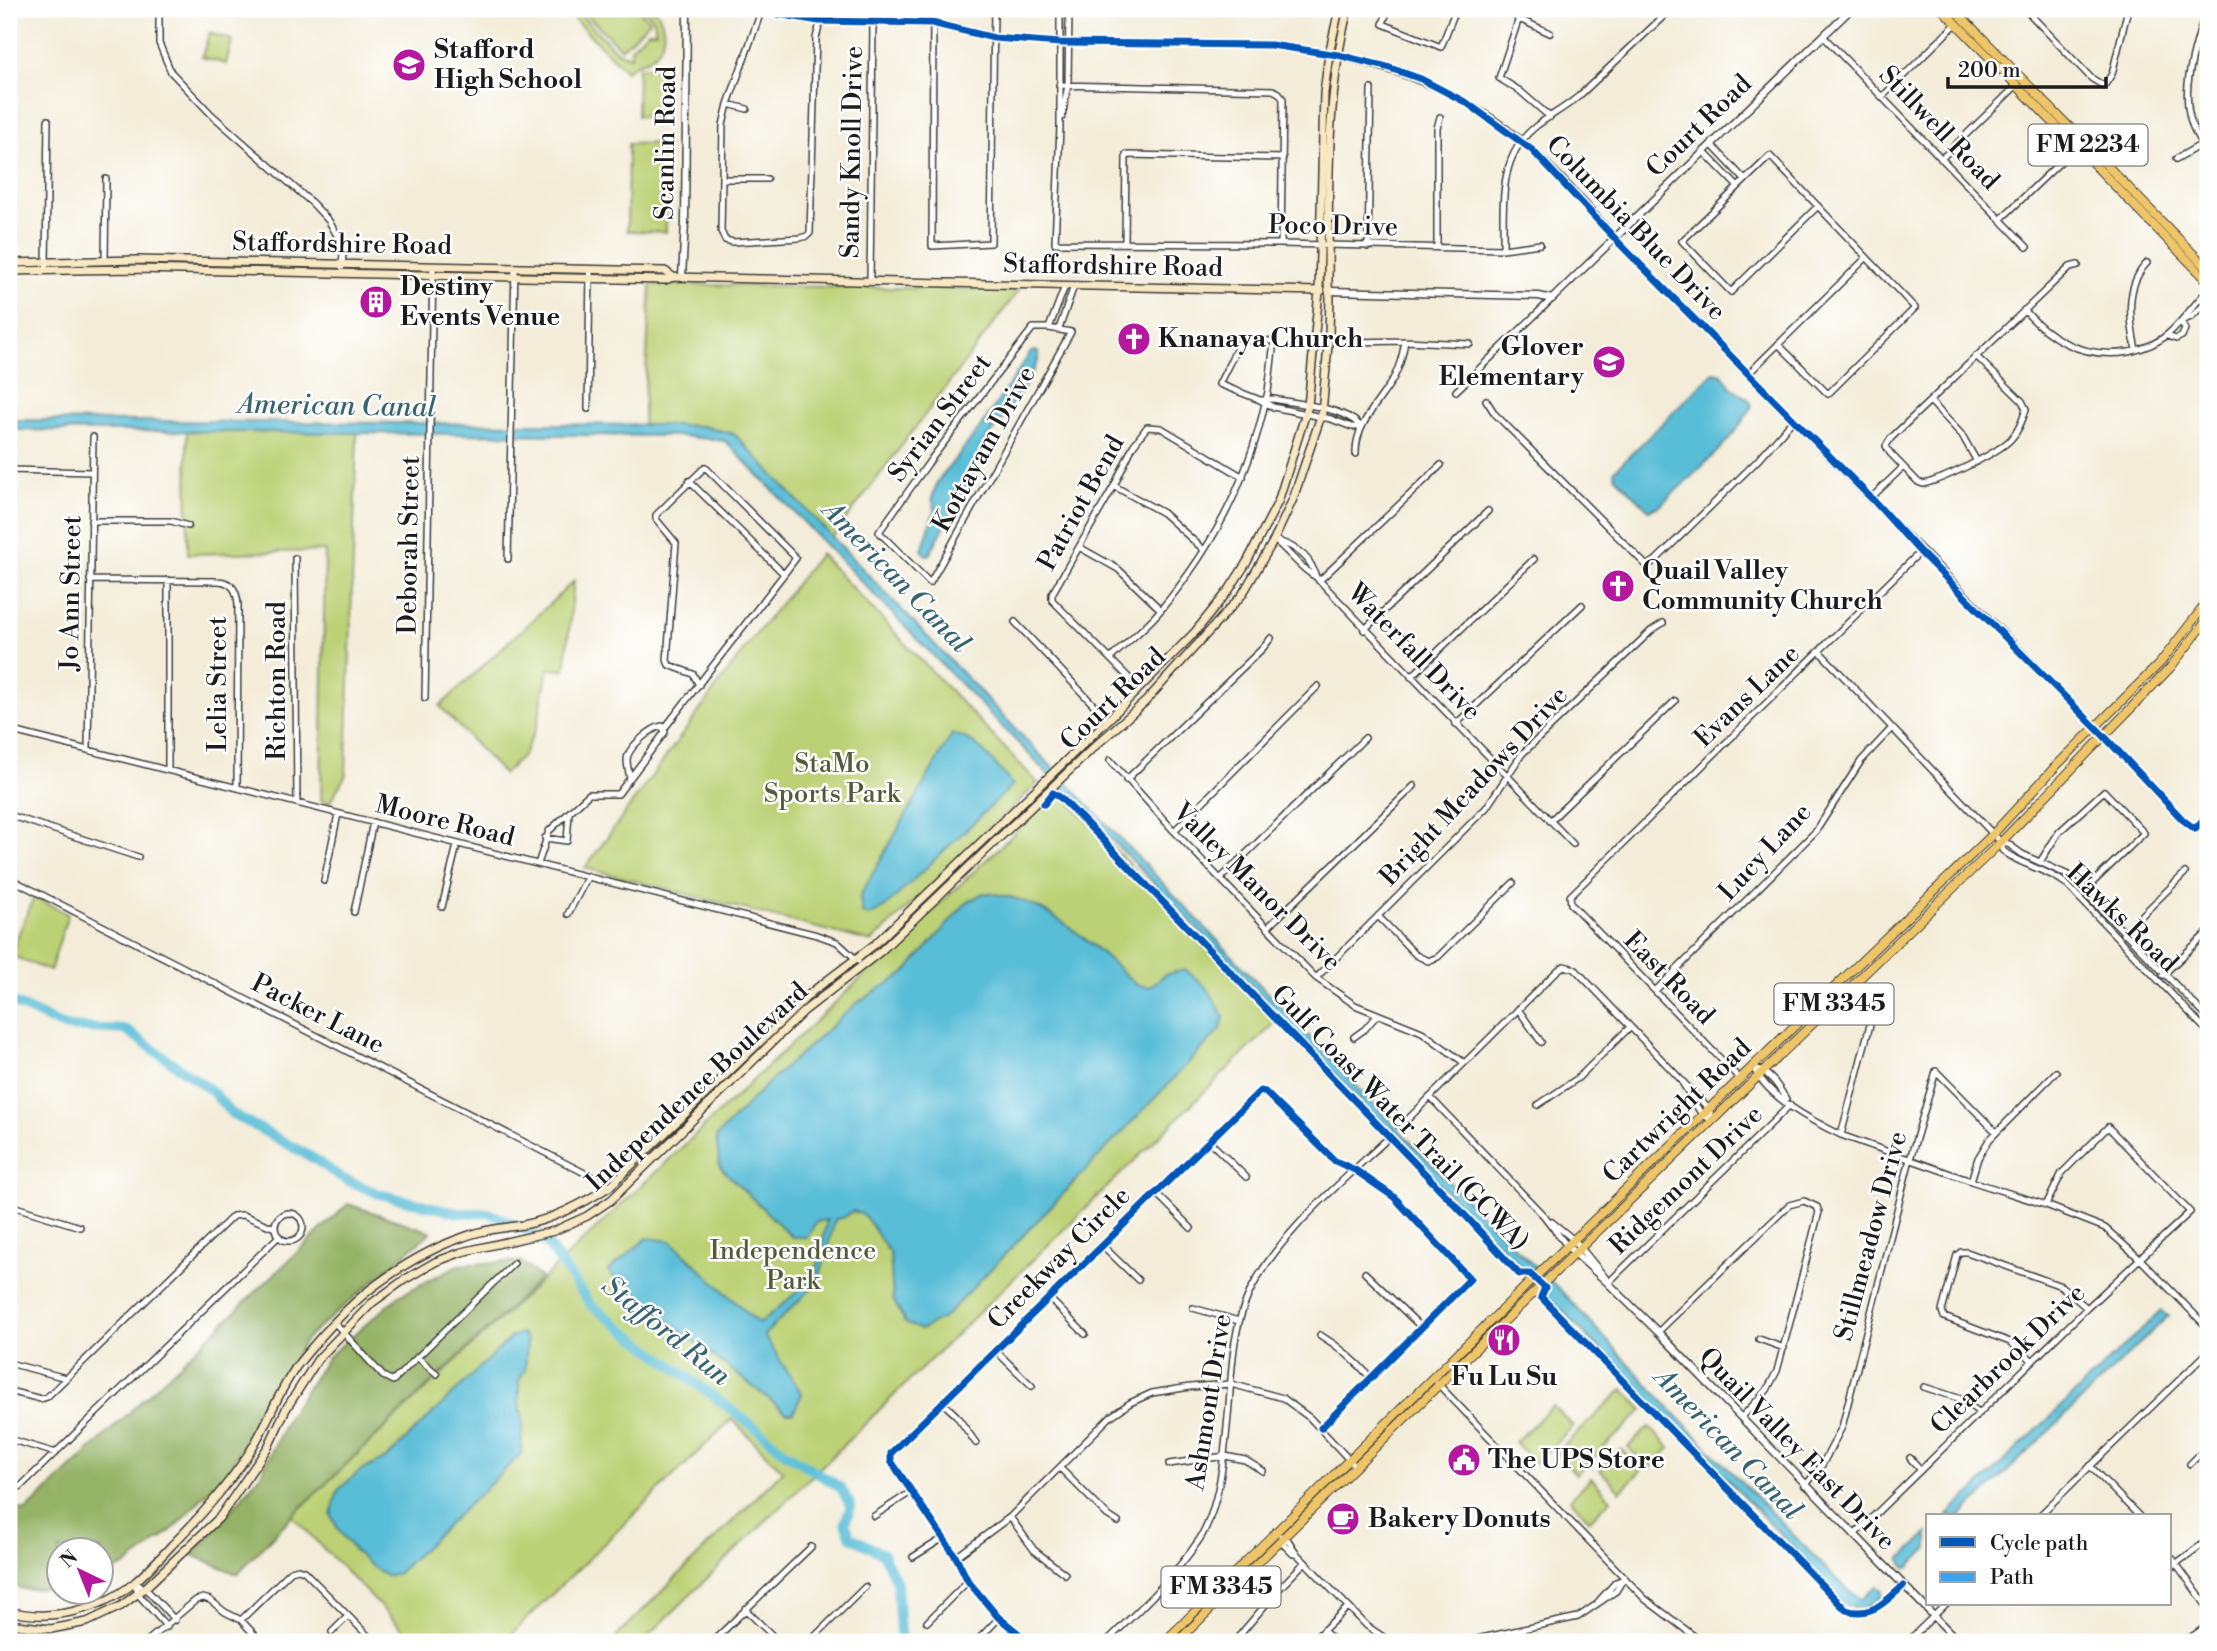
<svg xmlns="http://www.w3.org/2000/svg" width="2217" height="1651" font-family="'Libre Bodoni',serif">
<rect width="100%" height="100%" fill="#fff"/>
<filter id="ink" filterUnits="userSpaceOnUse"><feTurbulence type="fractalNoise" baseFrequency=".0143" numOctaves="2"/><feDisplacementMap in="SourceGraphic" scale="14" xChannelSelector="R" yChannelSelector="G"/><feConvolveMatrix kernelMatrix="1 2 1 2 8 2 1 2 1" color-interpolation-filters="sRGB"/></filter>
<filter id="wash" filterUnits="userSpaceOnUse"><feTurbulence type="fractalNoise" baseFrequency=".00686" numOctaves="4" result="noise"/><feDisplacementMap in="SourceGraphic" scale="28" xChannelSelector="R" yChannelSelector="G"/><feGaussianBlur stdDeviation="1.57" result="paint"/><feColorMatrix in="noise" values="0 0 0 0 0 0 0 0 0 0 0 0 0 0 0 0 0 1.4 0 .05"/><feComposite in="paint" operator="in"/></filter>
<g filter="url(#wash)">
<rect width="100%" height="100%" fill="#f3ecd8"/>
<!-- green -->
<path fill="#bcd175" stroke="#6c7648" stroke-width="2" d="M564,9H575L616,51L631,56V48L648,31H656L654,20L644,9H655C667,24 667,46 650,58C641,64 634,63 626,71Z
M581,9H638L650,21L621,49Z
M209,33L232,40L226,64L202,57Z
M638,67L666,68L665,117L637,116Z
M666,143V232L627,231L628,144Z
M651,284L1019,290L832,538L734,434L701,426L643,425Z
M187,431L357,432L346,775L329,803L321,800L325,551L188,554Z
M820,554L1038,783L872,942L585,868L746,647Z
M574,581L565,670L548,669L537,726L523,756L503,774L440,706Z
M1059,791L1277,1021L642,1642H611L783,1471L732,1419L503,1642H415L292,1516Z
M34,897L68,914L50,971L10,955Z
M1623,1389L1643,1410L1576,1474L1556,1453Z
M1553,1406L1573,1426L1535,1463L1515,1442Z
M1649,1427L1670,1448L1649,1469L1628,1447Z
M1621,1449L1641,1471L1620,1491L1600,1470Z
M1591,1478L1611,1499L1590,1520L1570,1499Z"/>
<!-- forest -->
<path fill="#95b366" stroke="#586841" stroke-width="2" d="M348,1204L431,1232L307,1338L264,1405L230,1468L173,1529L127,1565L102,1576V1550H60L59,1588L24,1589L9,1585V1507L26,1511Z
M521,1261L541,1278L292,1516L237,1574L193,1555L260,1476L289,1415L328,1357L399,1296L458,1265Z"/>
<!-- water -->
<path fill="#59bdd7" stroke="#3a6c7a" stroke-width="2" d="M1036,351L1039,354L1038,361L1027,383L1002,421L987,438L980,461L929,555L925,554L922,550L935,509L932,498L937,482L980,428L1031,352Z
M1714,372L1722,374L1731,387L1749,400L1752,406C1731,445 1691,475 1660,506L1649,510L1615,476L1614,471Z
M9,420L664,425L701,426L734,434L1364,1094L1489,1223L1563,1293L1676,1415L1846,1589L1862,1599L1876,1586L1882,1591L1881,1598C1867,1608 1857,1613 1843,1602L1790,1544L1547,1295V1287L1516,1261L1448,1193L1145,874L725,441L682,436L9,430Z
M952,734C978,738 996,766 1013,785L883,909L869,916L862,913L860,896Z
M983,893C1045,895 1093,946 1137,985L1149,987L1166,974L1186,970L1208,989L1224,1017L1221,1029L946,1316L921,1330L905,1323L893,1299L890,1254L870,1223L863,1215L853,1211L843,1218L835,1219L819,1281L764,1335L802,1394L793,1413H787L618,1282L608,1271L647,1238L671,1241L759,1324L815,1277L827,1220L816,1222L807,1237H792L720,1167L716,1137L769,1082L857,1003L905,973L965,904Z
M2161,1311L2168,1316L1961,1516H1947Z
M518,1334L524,1335L527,1343L525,1370L519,1381V1405L523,1418L521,1454L398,1573L386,1576C362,1562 342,1540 331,1515L338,1490L360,1471L387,1458L511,1337Z
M1928,1533V1548L1908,1568H1905L1901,1559Z"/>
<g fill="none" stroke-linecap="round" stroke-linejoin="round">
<!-- river -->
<path stroke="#59bdd7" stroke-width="10" d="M9,1001L66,1027L126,1030L212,1091L231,1113L313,1158L342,1178L379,1194L458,1213H489L517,1225L547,1244L591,1305L757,1429L783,1451L841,1488L851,1506L845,1523L851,1537L883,1554L897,1583L900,1633L905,1642"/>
</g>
</g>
<g filter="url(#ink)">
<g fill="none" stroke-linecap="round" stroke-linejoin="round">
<defs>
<path id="minor" d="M159,9V43L171,72L212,115L312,203L329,221L340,241L343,253L342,267
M762,9L728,104L723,125L721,231L725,240L733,242L800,238L807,236L810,233L816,38L824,9
M933,9L932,246L991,243L994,9
M1060,9V127L1055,243L1281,244L1503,249L1540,244
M1285,9H1293
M1388,9L1383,24L1441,47L1456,9
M1522,9L1499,78L1520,91L1550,117
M2025,9L2091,78L2104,86L2112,74L2128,9
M2206,9C2194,55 2170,110 2208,151
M1517,18L1550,33
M1823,36L2027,247
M1059,85L1273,90L1279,93L1283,99L1281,244
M1882,97L1957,23
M728,104L747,109
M1062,117L1068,85L1069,9
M1711,144L1745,180
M1703,151L1738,187
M1941,159L2017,85
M2176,159L2202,144
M724,179H767
M2001,219L2077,146
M1125,242L1126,155L1283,158
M1368,247L1371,89
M1437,247V128L1440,117
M1503,249C1504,205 1497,158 1535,127C1549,116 1565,108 1579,96L1667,13L1662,9
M105,261L106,179
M46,265L48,120
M870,282L873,22
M2024,310C2052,342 2086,359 2129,352C2142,349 2158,343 2168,334C2183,321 2194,304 2208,290
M2181,321L2191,317L2208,301
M1033,328H1049L1071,332L930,583L879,532L932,458Z
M1049,328L1065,286
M1059,329L1074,286
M2167,336L2176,339L2182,336L2185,329L2181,321
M1351,342L1405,341L1470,344
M1778,344L1828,394L1915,308L1770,156L1682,241L1731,292L1818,206
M2136,350C2130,321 2124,287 2147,263
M1976,356L2022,401L2026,409C2023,419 2019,431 2011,439C1998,453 1942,480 1923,484L1918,482L1890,453L1886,446L1891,438L2070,267L2078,265
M1748,374L1866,258
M1456,391L1552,299
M1486,400L1495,414L1647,566L1656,560L1758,460L1793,420
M1930,401L1962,435L1976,460
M588,409L590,270
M1356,454C1355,424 1379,403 1393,379C1400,367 1403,354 1405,341
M9,470L92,472
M689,481L784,574
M1114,486L1163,513L1204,550
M1871,498L1903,467
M91,521H171L188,526
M1274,540C1289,551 1301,570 1316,577L1573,844
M1277,541C1295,546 1311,557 1316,577
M1079,547L1118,569L1161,610
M295,558L297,803
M508,559L515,268
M90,580L218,581C233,582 237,591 238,605L237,788
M168,580V770
M1319,581L1441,465
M1015,622L1108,720
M1364,630L1488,511
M1820,652L1993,834L2003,844L2002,850C2021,866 2045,868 2065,883L2208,1032
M1111,658C1126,643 1144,629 1158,613C1210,552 1248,482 1265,403L1268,392L1274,341L1241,340L1219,384L1260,400L1273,407L1331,419L1352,427H1361C1346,407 1297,404 1273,399L1260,400
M1411,677L1534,559
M1139,688L1052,600V594L1114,486L1133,446L1147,427L1161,428L1243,477
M425,698L433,267
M1456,724L1582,605
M664,729L784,574L796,558L705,467L656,515V519L676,543L667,660L669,665L693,674L699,685
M9,730L817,935L837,942L858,961
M2103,735L2183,820L2195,829L2208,814
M88,750L93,437
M1110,760L1174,831L1316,978L1355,1005L1422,1032L1463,1062
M1126,780L1263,648L1271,638
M9,815L138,857
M1550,821L1675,701
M1174,831L1318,686
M545,838L567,841L569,814
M2003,844L2007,843L2022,854L2068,875L2208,1018
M2040,862L2059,832L2104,791L2144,833L2083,892
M538,864L549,831L589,794H618L665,732L662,726C651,728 632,745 628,755C625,762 629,771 630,778
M9,878L610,1186
M1220,879L1365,738
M324,881L338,814
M442,907L457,845
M354,912L373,822
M568,914L588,876
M1378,916L1416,955L1428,961L1438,957L1513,883
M1267,928L1414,786
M2123,934L2185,873
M2163,975L2208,932
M1316,978L1486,808L1522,754L1652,630L1663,623
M1655,991L1816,831L1861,761L1891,729
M1518,1009L1541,1042
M1354,1037L1365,1029L1377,1015
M1753,1067C1770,1099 1810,1120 1841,1135L1971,1181L2046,1205L2105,1228L2140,1259L2208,1328
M1753,1067C1770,1073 1777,1084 1786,1099
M1740,1079L1571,904L1570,896L1920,552
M1683,1084L1702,1115L1713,1120
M1430,1097L1544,1216L1567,1246
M1538,1105L1578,1078L1630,1027
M1408,1119L1558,970L1564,966L1575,969L1709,1109L1713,1120
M1841,1135L1871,1021
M1208,1140L1246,1177
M1971,1181L1978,1158L1989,1140L2056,1072
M1155,1192L1191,1228
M9,1205L80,1227
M275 1227a14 14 0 1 1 28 0a14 14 0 1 1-28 0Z
M1552,1222L1574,1240
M1102,1245L1138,1280
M1365,1273L1421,1327
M1608,1283L1790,1105
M1048,1297L1085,1334
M1193,1308L1239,1321
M335,1323L383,1376L393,1381L514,1263
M1658,1332L1789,1205L1804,1201L1817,1207L1819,1212L1777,1371L1767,1390L1741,1418
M1320,1335C1340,1347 1355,1360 1371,1378
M1759,1339L1784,1348
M995,1350L1032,1386
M417,1357L437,1374
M2033,1361L2010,1342L1944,1317L1942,1311L1957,1255L1961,1252H1967L2061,1286L2087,1308
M9,1363L66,1378
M1437,1383L1645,1599L1702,1642
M1924,1387L1961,1399L1980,1413
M9,1391L41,1399L47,1397L233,1216L243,1215L275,1228
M942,1402L956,1415L976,1443
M9,1439L56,1453
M1910,1458L1921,1470
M1169,1464L1225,1456L1245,1460L1263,1471
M2190,1464L2208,1446
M2090,1466L2139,1516
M1060,1468L1107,1515L1118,1522
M9,1484L20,1487L279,1236
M1805,1486L1822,1465L1842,1427L1910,1159L1936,1071L1996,1132
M874,1516L911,1492
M2039,1516L2208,1352
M1010,1517L1034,1550L1065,1574
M1854,1535L2087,1308L2190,1212L2108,1127L2062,1173L2046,1205
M1281,1536L1288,1540L1297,1554L1367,1626L1391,1642
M1283,1539L1284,1545L1293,1554H1297
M2170,1555L2208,1608
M913,1557L942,1539
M956,1557L1010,1517L1110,1417L1130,1403L1152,1393L1190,1387L1231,1384L1283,1398L1310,1418L1355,1466
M2170,1568L2208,1540
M1598,1602L1616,1582L1624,1579
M745,1609L779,1642
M241,1620L291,1571L298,1569L304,1571L374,1642
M927,1622L968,1581
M167,1627L138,1594L134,1583L145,1588L175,1620
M1323,1630L1335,1642
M332,1632L348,1616
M146,1642L196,1600L203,1598L210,1600L225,1612L241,1620L261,1642
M712,1642L811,1547
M809,1642L865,1587
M976,1642L999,1618
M1029,1642L998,1617L968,1581L956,1557L891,1461V1453L1260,1091L1265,1092L1335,1161L1355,1170L1394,1197L1470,1279L1321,1428
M1106,1642C1137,1612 1175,1576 1199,1540C1219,1510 1225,1452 1228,1416C1232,1376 1231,1334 1248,1296C1273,1240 1339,1184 1384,1142
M1234,1642L1278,1590L1305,1562
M1311,1642L1348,1607
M1463,1642L1578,1617L1616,1591L1624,1578
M1907,1642L1946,1604"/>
<path id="tertiary" d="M748,9L819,21L932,23L994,38L1060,43L1271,45C1367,56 1460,84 1533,151C1564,179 1593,212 1620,244L2103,735
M682,277L685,223L687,9
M1329,291L1539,296L1552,299L1851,9
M1574,1240L1605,1278
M1567,1246L1608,1283L1658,1332L1959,1642
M2185,1642L2208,1626"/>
<path id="secondary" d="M9,263L137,260L665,271L673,277
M9,271L137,269L665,280L673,277L1321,291
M9,1611C50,1622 101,1610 134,1583C148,1571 160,1558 172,1545C200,1517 225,1489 247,1456C267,1427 277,1392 299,1363C320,1337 346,1308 373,1287C400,1267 429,1249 461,1238C481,1230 502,1228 523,1225C555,1219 583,1204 610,1186L813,991L874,945L1108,720L1195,632L1229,590L1247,562L1278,502L1308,406L1319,291L1324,93L1329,54L1339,9
M9,1624L51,1629L87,1622L121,1606L145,1588L219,1518L268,1447L286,1409L318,1359L372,1303L404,1280L435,1262L462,1252L554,1231L587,1216L611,1200L804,1011L881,951L1095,746L1145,702L1242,595L1274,540L1293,499L1322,413L1329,334L1330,297L1328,285C1329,193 1325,99 1348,9"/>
<path id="primary" d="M1942,9L2208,281
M1954,9L2208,269
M1164,1642L1532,1280L1993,834L2056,766L2160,663L2208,601
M1177,1642L1460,1364L2001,842L2170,668L2208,619"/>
</defs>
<!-- minor casing -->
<use href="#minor" stroke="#3c3b38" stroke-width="8"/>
<!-- tertiary casing -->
<use href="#tertiary" stroke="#3c3b38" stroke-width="9"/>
<!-- secondary casing -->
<use href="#secondary" stroke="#3c3b38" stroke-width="10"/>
<!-- primary casing -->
<use href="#primary" stroke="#3c3b38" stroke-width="10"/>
<!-- minor -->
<use href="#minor" stroke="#fff" stroke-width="5"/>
<!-- tertiary -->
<use href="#tertiary" stroke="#fff" stroke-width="6"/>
<!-- secondary -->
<use href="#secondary" stroke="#f8e8c3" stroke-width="7"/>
<!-- primary -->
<use href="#primary" stroke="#eec569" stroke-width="8"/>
<!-- quiet -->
<path stroke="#3da2ea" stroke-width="5" stroke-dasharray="10 5" stroke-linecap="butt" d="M1386,1141L1408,1119"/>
<defs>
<path id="cycleway" d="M748,9L819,21L932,23L994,38L1060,43L1271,45L1338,55L1387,67L1421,79L1467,103L1532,150L1620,244L1874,501L1920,552L2103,735L2183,820L2195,829L2208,814
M1044,804L1053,793L1061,798L1105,842L1463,1213L1519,1274H1530L1545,1288L1541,1297L1846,1610C1871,1618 1885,1602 1903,1586
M1029,1642L998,1617L968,1581L956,1557L891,1461V1453L1260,1091L1265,1092L1335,1161L1355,1170L1394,1197L1470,1279L1321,1428"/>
</defs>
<!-- cycleway casing -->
<use href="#cycleway" stroke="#fff" stroke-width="11"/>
<!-- cycleway -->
<use href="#cycleway" stroke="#0057b8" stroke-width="7"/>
</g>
</g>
<!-- icons -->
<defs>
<symbol id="school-disc" viewBox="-11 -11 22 22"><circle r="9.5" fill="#b5179e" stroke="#fff"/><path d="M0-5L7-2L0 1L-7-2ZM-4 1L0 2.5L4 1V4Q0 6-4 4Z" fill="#fff"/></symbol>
<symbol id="building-disc" viewBox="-11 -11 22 22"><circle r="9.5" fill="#b5179e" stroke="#fff"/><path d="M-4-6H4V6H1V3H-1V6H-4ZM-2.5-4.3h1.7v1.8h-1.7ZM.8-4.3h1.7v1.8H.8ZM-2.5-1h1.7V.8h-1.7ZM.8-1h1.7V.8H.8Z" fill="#fff"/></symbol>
<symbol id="church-disc" viewBox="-11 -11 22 22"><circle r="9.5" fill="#b5179e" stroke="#fff"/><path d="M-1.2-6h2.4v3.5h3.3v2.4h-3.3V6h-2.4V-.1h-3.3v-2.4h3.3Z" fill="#fff"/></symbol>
<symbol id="restaurant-disc" viewBox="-11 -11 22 22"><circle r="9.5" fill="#b5179e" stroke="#fff"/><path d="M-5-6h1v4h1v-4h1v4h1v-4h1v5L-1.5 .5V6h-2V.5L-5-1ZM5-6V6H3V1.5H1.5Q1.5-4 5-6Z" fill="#fff"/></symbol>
<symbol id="civic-disc" viewBox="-11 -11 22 22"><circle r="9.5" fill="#b5179e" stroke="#fff"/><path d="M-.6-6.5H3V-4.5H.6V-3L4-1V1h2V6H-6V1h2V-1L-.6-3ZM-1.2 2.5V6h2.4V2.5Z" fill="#fff"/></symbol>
<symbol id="cafe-disc" viewBox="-11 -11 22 22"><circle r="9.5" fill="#b5179e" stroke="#fff"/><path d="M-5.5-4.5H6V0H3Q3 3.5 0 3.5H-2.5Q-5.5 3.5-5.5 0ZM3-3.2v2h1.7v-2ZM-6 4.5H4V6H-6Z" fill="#fff"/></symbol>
</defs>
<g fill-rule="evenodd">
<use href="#school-disc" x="390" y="46" width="38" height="38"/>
<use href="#building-disc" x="357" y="283" width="38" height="38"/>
<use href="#church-disc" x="1115" y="320" width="38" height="38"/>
<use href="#school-disc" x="1590" y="343" width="38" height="38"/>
<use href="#church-disc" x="1599" y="567" width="38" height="38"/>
<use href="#restaurant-disc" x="1485" y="1321" width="38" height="38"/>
<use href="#civic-disc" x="1445" y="1441" width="38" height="38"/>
<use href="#cafe-disc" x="1324" y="1500" width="38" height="38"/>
</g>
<g text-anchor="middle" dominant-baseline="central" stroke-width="5" stroke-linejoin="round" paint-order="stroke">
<!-- shield labels -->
<g fill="#fff" stroke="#606060" stroke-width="2">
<rect x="2028.5" y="124.5" width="119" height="41" rx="5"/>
<rect x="1774.5" y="983.5" width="119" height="41" rx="5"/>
<rect x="1161.5" y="1566.5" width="119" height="41" rx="5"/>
</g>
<g font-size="24" font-weight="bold" fill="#1c1c1c">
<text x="2088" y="145">FM 2234</text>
<text x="1834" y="1004">FM 3345</text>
<text x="1221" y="1587">FM 3345</text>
</g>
<!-- poi labels -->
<g font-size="26" font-weight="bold" fill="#1c1c1c" stroke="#fff" text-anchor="start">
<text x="434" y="50">Stafford<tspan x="434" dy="30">High School</tspan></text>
<text x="400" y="287">Destiny<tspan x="400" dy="30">Events Venue</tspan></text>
<text x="1158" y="339">Knanaya Church</text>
<text x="1584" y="347" text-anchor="end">Glover<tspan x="1584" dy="30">Elementary</tspan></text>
<text x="1642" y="571">Quail Valley<tspan x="1642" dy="30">Community Church</tspan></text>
<text x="1504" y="1377" text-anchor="middle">Fu Lu Su</text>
<text x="1488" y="1460">The UPS Store</text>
<text x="1368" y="1519">Bakery Donuts</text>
</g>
<!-- street labels -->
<g font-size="26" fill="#1c1c1c" stroke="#fff">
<text transform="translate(1699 126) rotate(-44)">Court Road</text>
<text transform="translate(1939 128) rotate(46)">Stillwell Road</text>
<text transform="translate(666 143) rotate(-89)">Scanlin Road</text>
<text transform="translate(852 152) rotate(-89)">Sandy Knoll Drive</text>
<text transform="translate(1333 226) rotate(1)">Poco Drive</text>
<text transform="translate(1636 228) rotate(46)">Columbia Blue Drive</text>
<text transform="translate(342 244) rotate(1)">Staffordshire Road</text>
<text transform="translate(1113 266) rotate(1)">Staffordshire Road</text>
<text transform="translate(940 418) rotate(-53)">Syrian Street</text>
<text transform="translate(984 449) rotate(-61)">Kottayam Drive</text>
<text transform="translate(1081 503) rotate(-61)">Patriot Bend</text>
<text transform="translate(409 545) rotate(-89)">Deborah Street</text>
<text transform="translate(71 593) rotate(-89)">Jo Ann Street</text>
<text transform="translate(1414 652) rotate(46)">Waterfall Drive</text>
<text transform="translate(277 681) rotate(-90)">Richton Road</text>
<text transform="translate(218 684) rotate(-90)">Lelia Street</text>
<text transform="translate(1747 696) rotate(-44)">Evans Lane</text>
<text transform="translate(1113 699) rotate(-44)">Court Road</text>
<text transform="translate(1474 786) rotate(-47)">Bright Meadows Drive</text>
<text transform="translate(445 821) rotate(14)">Moore Road</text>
<text transform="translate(1765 852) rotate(-47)">Lucy Lane</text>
<text transform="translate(1257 887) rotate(45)">Valley Manor Drive</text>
<text transform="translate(2122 918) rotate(44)">Hawks Road</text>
<text transform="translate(1669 978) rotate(46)">East Road</text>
<text transform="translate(318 1014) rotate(27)">Packer Lane</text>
<text transform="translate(697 1087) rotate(-43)">Independence Boulevard</text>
<text transform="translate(1677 1111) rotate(-44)">Cartwright Road</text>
<text transform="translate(1400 1118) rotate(46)">Gulf Coast Water Trail (GCWA)</text>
<text transform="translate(1686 1180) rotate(-44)">Ridgemont Drive</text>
<text transform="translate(1871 1236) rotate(-75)">Stillmeadow Drive</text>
<text transform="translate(1059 1258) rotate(-45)">Creekway Circle</text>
<text transform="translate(2008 1359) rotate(-44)">Clearbrook Drive</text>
<text transform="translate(1209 1402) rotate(-81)">Ashmont Drive</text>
<text transform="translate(1797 1449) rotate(46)">Quail Valley East Drive</text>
</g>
<!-- park labels -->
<g font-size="26" fill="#545b3b" stroke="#fff">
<text x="832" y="764">StaMo<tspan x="832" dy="30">Sports Park</tspan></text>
<text x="793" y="1251">Independence<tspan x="793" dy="30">Park</tspan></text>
</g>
<!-- water labels -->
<g font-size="28" font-style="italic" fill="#376470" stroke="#fff">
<text transform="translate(337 406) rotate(1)">American Canal</text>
<text transform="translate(896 577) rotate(46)">American Canal</text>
<text transform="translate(666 1331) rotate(39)">Stafford Run</text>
<text transform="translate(1728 1444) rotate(46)">American Canal</text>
</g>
</g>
<!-- margin -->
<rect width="2217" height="1651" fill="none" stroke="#fff" stroke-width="35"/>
<!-- legend -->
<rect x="1926" y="1514" width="245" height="91" fill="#ffffff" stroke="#a4a4a4" stroke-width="2"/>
<rect x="1940" y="1537" width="35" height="10" fill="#0057b8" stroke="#a4a4a4" stroke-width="2"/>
<text x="1990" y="1550" font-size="21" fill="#1c1c1c">Cycle path</text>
<rect x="1940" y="1572" width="35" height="10" fill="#3da2ea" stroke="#a4a4a4" stroke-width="2"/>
<text x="1990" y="1584" font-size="21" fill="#1c1c1c">Path</text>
<!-- north arrow -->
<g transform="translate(80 1571) rotate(317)"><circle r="33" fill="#ffffff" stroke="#a4a4a4" stroke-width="2"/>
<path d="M0-5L12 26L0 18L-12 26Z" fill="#b5179e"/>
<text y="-10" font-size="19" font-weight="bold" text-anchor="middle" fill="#1c1c1c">N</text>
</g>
<!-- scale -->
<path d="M1948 77v10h158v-10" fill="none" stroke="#1c1c1c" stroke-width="3.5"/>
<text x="1958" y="77" font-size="21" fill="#1c1c1c" stroke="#ffffff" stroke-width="5" paint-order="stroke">200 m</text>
</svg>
